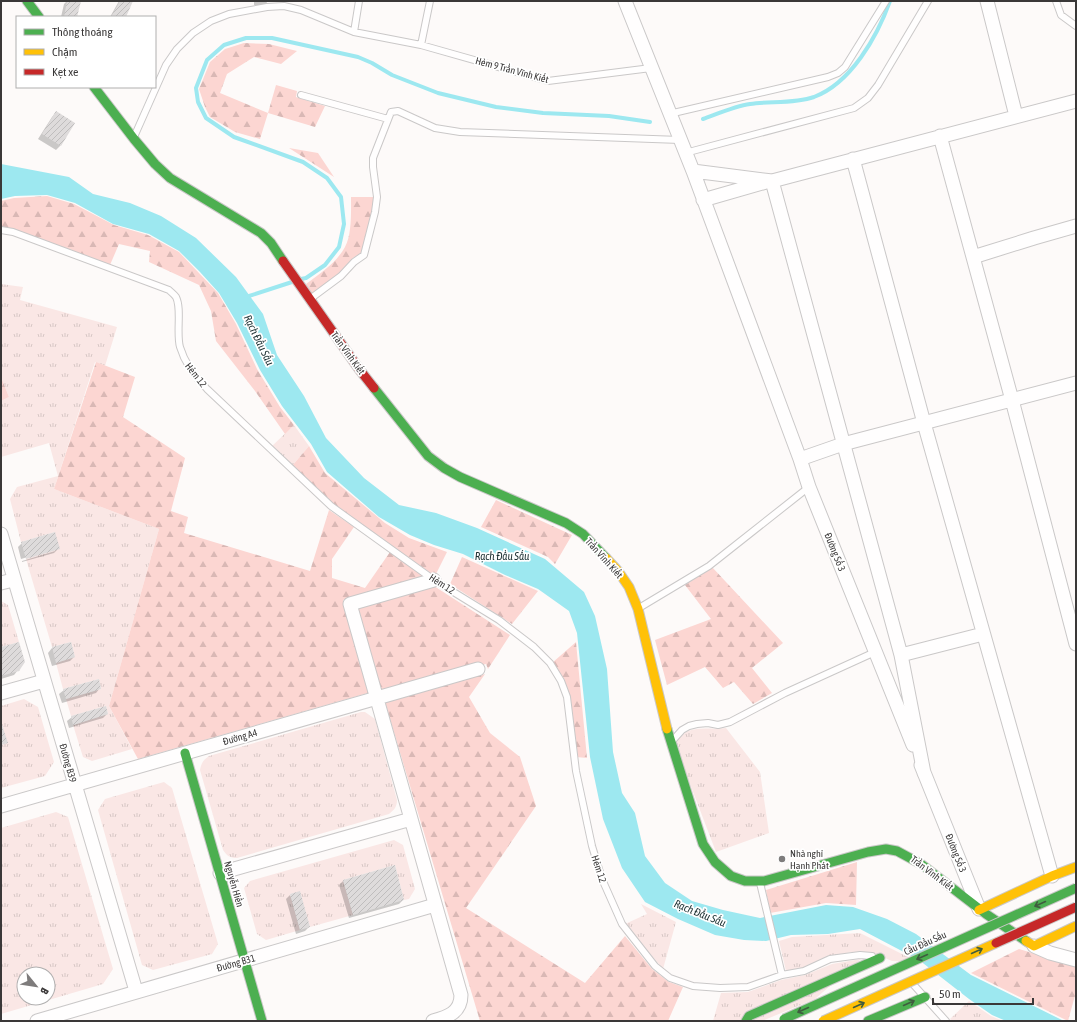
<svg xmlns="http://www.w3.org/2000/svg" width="1077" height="1022" font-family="'Asap Condensed',sans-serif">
<defs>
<pattern id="grass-tufts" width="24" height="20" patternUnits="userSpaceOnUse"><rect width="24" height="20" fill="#fae7e5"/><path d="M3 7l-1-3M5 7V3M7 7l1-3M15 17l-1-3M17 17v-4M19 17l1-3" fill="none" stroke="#d7c7c5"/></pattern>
<pattern id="forest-firs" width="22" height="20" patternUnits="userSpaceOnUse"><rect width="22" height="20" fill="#fcd6d2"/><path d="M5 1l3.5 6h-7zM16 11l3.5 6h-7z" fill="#d9b8b5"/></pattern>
<pattern id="building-hatch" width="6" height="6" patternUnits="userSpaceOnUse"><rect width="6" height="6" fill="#dedbdb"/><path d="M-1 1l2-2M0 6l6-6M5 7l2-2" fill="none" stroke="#bfbdbd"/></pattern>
</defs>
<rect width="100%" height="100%" fill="#fdfaf9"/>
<!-- grass -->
<path fill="url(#grass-tufts)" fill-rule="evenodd" d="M1,284L23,287L20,300L117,327L105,366L95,362L54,489L159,529L109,706L132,749L92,761L83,757L73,725L108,714L106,706L71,716L66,699L101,689L99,679L63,689L56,663L75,657L71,642L52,647L26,559L55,532L21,542L10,499L17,487L58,476L49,443L1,457V401L9,397L1,377Z
M294,425L309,446L292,466L271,447Z
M1,601L8,605L19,642L1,647Z
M24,699L38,707L54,762L45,776L1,788V745L7,743L1,721V706Z
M361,712H365L375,719L397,800C397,807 394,810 389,814L237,858C230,858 227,856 223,850L200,770C201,764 203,760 209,756Z
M726,728L760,772L769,833L716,852L674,742C678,739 681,736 684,733C697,726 712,730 726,728Z
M164,782L172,788L218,944L212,954L153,970L142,965L98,810L105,799Z
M56,812L68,817L113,969L103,984L1,1014V828ZM24,974H48V998H24Z
M394,840L403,845L415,889L409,899L404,900L395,865L343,880L353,915L310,927L300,892L290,894L300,930L266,940L257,934L244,888L250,881Z
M641,904L676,922L663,969L625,924L647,914Z
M860,933L918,962L892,961L871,952H851L831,957L803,968L786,971L779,941L792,937Z
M861,959L815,999L762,1021H713L721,993L748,992L781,980L805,975L832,964Z
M969,1001L991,1016L1003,1021H952L950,1019Z"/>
<!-- forest -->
<path fill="url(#forest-firs)" d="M244,43L269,44L297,51L281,64L254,57L227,74L220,93L268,113L276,85L297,91L296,97L325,106L315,127L268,113L260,139L235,132L210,117L205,107L199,89L210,62L225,49Z
M289,148L318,153L334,177Z
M47,196L74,204L114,225L148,235L179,252L218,293L236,324L257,369L280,407L294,425L285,434L255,391L216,341L211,311L199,285L149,262L150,251L119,244L110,265L17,230L1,227V201L14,198Z
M351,197H374L372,212L361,253L353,258L339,273L312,294L306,284C321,273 336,263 345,247C352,235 351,211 351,197Z
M96,362L135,377L123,417L185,458L171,511L188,517L184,533L310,571L329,510L354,527L332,559V578L365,588L390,552L423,576L343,600L368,693L138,759L109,706L159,529L54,489Z
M1,377L9,397L1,401Z
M309,446L325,473L385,523L409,538L447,552L435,576L334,505L292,466Z
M496,500L572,535L555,564L548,557L481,527Z
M462,557L538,591L512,624L450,584Z
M712,567L783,643L752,668L772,693L753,704L734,682L723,688L705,667L667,685L655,640L711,619L685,585Z
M434,586L510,635L488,669L486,664L381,691L356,608Z
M576,642L587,758L576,757L569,695L564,679L552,663Z
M485,674L469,697L490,733L520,757L536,806L466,908L585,983L625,936L652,969L669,982L683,987L668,1021H480L385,702Z
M857,862L856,905L826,903L770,913L766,890Z
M1019,949L1076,966V992L1068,1021L971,973Z"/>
<!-- water -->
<path fill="#9de8f0" d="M1,164L69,177L93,194L130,203L161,216L196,238L236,277L263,314L277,355L304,396L326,438L364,478L399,505L436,513L477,528L545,559L584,592L595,616L607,669L613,752L622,793L635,813L645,856L665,883L692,901L723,910L760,918L826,905L853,907L887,919L916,934L971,975L1064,1021H1006L992,1015L969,999L919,960L860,929L828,934L791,935L766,941L744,940L715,935L678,919L645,902L622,868L603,819L590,757L577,633L569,611L538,589L505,575L463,554L434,545L410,535L379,517L327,472L311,444L282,406L260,370L237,323L219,293L200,272L179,251L149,234L113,224L75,203L47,195L15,196L1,199Z"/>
<!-- shadow -->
<path fill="#0003" d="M67,1H75L76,17H61L64,4Z
M119,1H132L125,17H110Z
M254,1H268L264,6L254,5Z
M56,112L74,123L60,146L56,150L38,139L52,117Z
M22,543L58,549L54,553L22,562V561L55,551V549L21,559L18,547Z
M71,643L74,657L70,661L52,666L48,653L52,648Z
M1,648L18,670L14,675L1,679Z
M100,688L96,693L62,703L59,694L64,690Z
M107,714L103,718L69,728L67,721L72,717Z
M343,881L403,900L399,904L349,918L339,885Z
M290,895L309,927L305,931L296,934L286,899Z"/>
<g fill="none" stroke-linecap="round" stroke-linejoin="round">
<!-- stream -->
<path stroke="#9de8f0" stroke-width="4" d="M703,119C717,114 735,106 750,104C770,101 794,104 814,97C851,83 877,37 890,1
M301,279L306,278L325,265L339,247L344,224L341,197L327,178L303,162L234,137L206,118L198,102L196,88L207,60L224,45L246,38H272L358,57L372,63L392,75L438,93L496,107L543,113L609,116L650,122
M246,297L292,282"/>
</g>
<!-- building -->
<path fill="url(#building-hatch)" d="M67,1H81L77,17H64Z
M120,1H133L126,17H111Z
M56,111L75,123L61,146L42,134Z
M55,532L60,549L26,559L21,542Z
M19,642L25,662L19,671L1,676V647Z
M71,642L75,657L56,663L52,647Z
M99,679L101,689L66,699L63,689Z
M106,706L108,714L73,725L71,716Z
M1,722L8,743L1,745Z
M395,865L404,900L353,915L343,880Z
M300,891L310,927L300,930L290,894Z"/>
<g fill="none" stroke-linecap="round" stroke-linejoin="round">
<defs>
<path id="lane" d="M1056,1L1061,15L1076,26
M354,32L359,1
M421,45L430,1
M301,95L388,119
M669,114L828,77L838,73L845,67L886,1
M134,137L166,65L177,49L193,33L211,21L229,14L267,7L284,6L301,10L354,32L421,45L548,81L651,68
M685,153L854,108L868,98L878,85L928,1
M1,230L13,232L169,290C171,292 174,294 176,297C182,309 176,333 180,347C185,364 195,377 207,389L331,506L434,580L499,620L534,647L550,663L561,681L567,697L576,771L592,846L602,879L622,924L655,966L670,978L693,986L720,988L748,987L782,975L804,971L830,959L860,955L872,956
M310,299L341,276L354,262L364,255L375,212L377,197L373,167V158L391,112L398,111L435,128L460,132L680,140
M639,608L709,566L809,487
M673,740L682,730L689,726L697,724L708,723L718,725L730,722L785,693L875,652
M760,883L782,975
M912,983L946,1021"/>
<path id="street" d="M625,1L693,171L800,459
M987,1L1016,116
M940,136L1012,400L1076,644
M853,159L924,423L1052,876
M693,171L772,181
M703,200L766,182
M973,257L1034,238L1076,226
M1,534L136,991
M1,583L13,580
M901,655L983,634
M1,693L44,681
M913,745L809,487L800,459L843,444L1076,383
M921,765L979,909
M924,773L901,655L772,181L1076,101
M1,806L478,669
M220,873L411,819
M1034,946L1050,953L1076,960
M37,1021L435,905
M433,1021C447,1017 461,1013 461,995L350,604L434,580"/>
<path id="fast" d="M27,1L39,17
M94,87L134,139L155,164L170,178L261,233L271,243L283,261
M374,388L428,456L444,468L460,477L566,523L583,534L606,558
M667,729L703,844L715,862L731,876L745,881H764L868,852L886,849L897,851L921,864L986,914L1026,941
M185,753L262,1021
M746,1021L749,1016L880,958
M868,1021L925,997"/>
<path id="slow" d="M606,558L618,571L629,587L638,609L667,729
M979,910L1052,876L1076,867
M1026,941L1034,946L1076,926"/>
<path id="jam" d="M283,261L359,369L374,388"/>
</defs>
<!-- lane casing -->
<use href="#lane" stroke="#cac8c8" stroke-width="8"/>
<!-- street casing -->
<use href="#street" stroke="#cac8c8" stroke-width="15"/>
<!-- fast casing -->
<use href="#fast" stroke="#cac8c8" stroke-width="11"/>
<!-- slow casing -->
<use href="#slow" stroke="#cac8c8" stroke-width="11"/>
<!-- jam casing -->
<use href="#jam" stroke="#cac8c8" stroke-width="11"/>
<!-- lane -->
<use href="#lane" stroke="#fffefe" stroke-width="6"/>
<!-- street -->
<use href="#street" stroke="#fffefe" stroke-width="13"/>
<!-- fast -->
<use href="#fast" stroke="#4caf50" stroke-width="9"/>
<!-- slow -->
<use href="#slow" stroke="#ffc107" stroke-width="9"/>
<!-- jam -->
<use href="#jam" stroke="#c62828" stroke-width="9"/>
<defs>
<path id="fast-bridge" d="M784,1019L1076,888"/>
<path id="slow-bridge" d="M823,1021L996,943"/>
<path id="jam-bridge" d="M996,943L1076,907"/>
</defs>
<!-- fast-bridge casing -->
<use href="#fast-bridge" stroke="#cac8c8" stroke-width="11" stroke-linecap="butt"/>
<!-- slow-bridge casing -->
<use href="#slow-bridge" stroke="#cac8c8" stroke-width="11" stroke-linecap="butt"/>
<!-- jam-bridge casing -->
<use href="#jam-bridge" stroke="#cac8c8" stroke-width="11" stroke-linecap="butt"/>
<!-- fast-bridge -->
<use href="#fast-bridge" stroke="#4caf50" stroke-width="9"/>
<!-- slow-bridge -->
<use href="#slow-bridge" stroke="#ffc107" stroke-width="9"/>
<!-- jam-bridge -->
<use href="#jam-bridge" stroke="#c62828" stroke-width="9"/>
</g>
<!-- one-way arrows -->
<defs><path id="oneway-shaft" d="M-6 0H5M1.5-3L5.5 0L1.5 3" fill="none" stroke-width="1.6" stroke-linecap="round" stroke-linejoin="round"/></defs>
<g stroke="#3f5c3f">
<use href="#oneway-shaft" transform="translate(1040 904) rotate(156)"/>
<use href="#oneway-shaft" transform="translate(977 951) rotate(-24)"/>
<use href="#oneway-shaft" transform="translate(922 957) rotate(156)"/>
<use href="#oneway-shaft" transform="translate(909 1003) rotate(-24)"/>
<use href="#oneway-shaft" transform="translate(859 1005) rotate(-24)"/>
<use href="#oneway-shaft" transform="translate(803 1010) rotate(156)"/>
</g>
<!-- markers -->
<circle fill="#7e7c7c" stroke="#fff" stroke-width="1.5" cx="782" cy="859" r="4"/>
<g text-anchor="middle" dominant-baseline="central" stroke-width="3.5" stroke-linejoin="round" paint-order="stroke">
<!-- street labels -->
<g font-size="10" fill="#3a3838" stroke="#fff">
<text transform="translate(512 70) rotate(15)">Hẻm 9 Trần Vĩnh Kiết</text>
<text transform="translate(348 353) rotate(54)">Trần Vĩnh Kiết</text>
<text transform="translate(196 375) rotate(52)">Hẻm 12</text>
<text transform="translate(835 552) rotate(68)">Đường Số 3</text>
<text transform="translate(604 558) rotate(48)">Trần Vĩnh Kiết</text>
<text transform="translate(442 584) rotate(33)">Hẻm 12</text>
<text transform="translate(240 737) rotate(-16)">Đường A4</text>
<text transform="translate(68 763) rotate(74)">Đường B39</text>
<text transform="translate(956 853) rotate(68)">Đường Số 3</text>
<text transform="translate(599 869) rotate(72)">Hẻm 12</text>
<text transform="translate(932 873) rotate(37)">Trần Vĩnh Kiết</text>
<text transform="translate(234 884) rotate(74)">Nguyễn Hiền</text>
<text transform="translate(925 943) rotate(-24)">Cầu Đầu Sấu</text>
<text transform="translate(236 963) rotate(-16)">Đường B31</text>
</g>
<!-- poi labels -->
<g font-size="10" fill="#3a3838" stroke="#fff" text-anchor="start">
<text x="790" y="853">Nhà nghỉ<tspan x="790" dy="12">Hạnh Phát</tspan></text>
</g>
<!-- water labels -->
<g font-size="11" font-style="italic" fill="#1c3032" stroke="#fff">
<text transform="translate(259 340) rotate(64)">Rạch Đầu Sấu</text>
<text x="502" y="556">Rạch Đầu Sấu</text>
<text transform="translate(700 913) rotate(22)">Rạch Đầu Sấu</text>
</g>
</g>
<!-- border -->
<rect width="1077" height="1022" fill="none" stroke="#3a3838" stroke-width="4"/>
<!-- legend -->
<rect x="16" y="16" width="140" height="72" fill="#ffffff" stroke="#b0afaf"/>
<rect x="24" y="29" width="20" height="6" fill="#4caf50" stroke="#b0afaf"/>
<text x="52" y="36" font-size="12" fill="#3a3838">Thông thoáng</text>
<rect x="24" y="49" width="20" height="6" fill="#ffc107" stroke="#b0afaf"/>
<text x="52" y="56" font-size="12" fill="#3a3838">Chậm</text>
<rect x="24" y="69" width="20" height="6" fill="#c62828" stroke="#b0afaf"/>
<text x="52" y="76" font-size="12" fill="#3a3838">Kẹt xe</text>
<!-- north arrow -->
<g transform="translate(36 986) rotate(120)"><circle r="19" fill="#ffffff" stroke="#b0afaf"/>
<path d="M0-3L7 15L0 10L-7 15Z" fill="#7e7c7c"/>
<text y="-6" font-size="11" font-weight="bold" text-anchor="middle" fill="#3a3838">B</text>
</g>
<!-- scale -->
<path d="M933 998v6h100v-6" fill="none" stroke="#3a3838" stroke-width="2"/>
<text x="939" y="998" font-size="12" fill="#3a3838" stroke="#ffffff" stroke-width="3" paint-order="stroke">50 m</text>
</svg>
